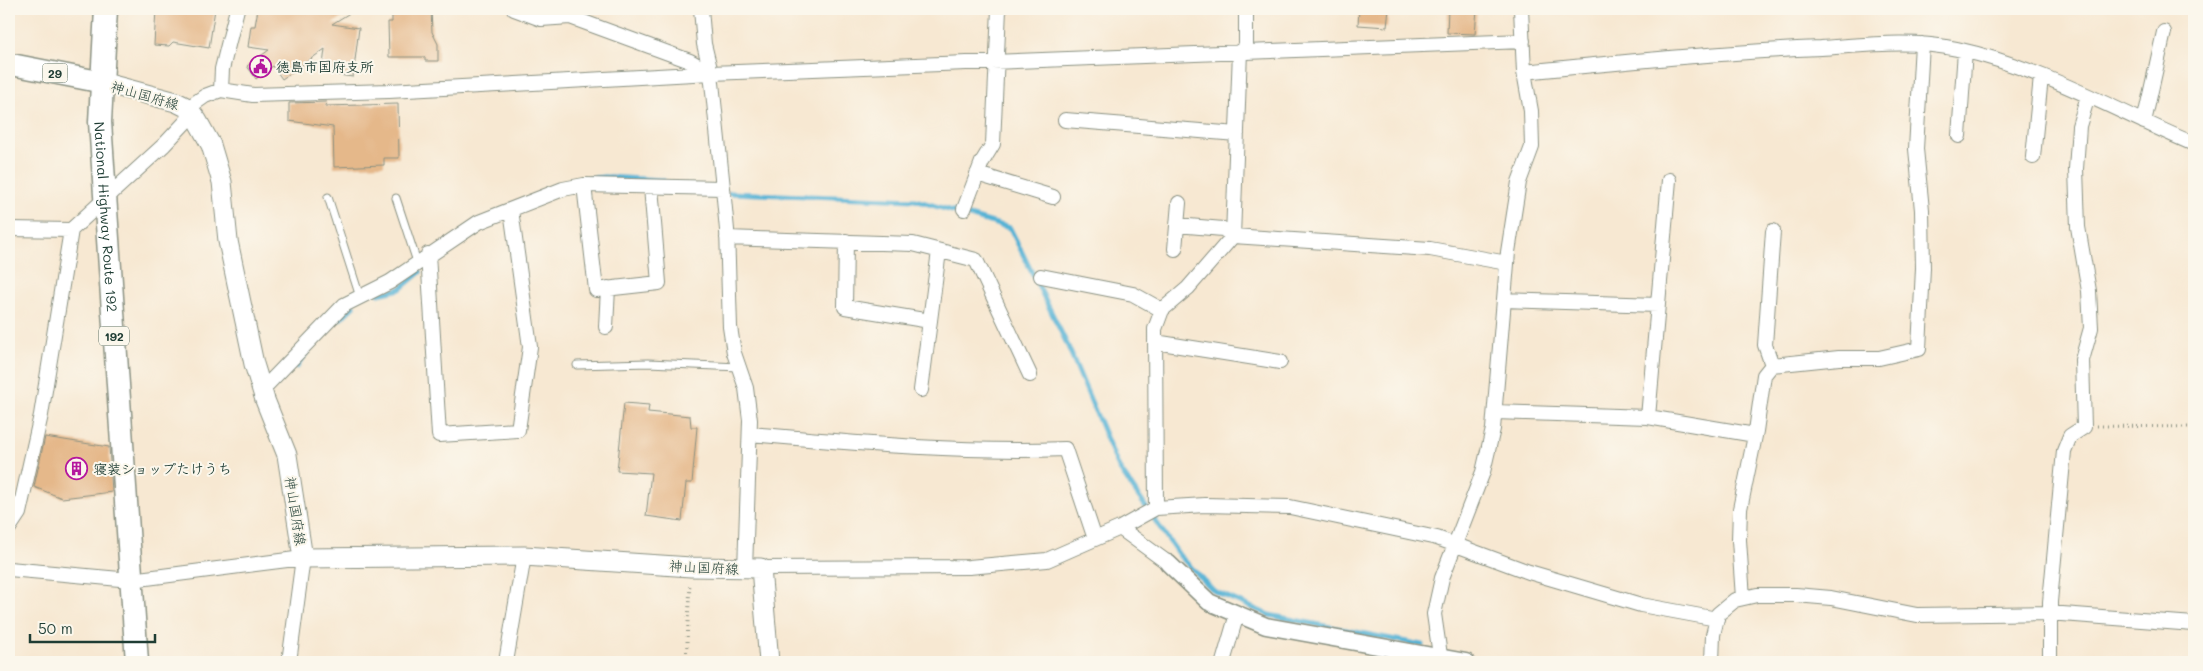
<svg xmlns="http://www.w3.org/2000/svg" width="2203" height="671" font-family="Mali,'Klee One',sans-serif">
<rect width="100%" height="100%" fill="#fbf7ec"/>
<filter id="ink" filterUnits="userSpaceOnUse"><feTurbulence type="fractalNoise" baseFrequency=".02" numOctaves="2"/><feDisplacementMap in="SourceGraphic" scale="10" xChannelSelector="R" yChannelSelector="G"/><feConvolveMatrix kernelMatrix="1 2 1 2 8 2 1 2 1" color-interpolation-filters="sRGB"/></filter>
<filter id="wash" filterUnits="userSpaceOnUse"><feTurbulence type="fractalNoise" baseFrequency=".0096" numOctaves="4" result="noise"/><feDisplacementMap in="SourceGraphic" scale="20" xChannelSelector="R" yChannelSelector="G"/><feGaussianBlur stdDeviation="1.12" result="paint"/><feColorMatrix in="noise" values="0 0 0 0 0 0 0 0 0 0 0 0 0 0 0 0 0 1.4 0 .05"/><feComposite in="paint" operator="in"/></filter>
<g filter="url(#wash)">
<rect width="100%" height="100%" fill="#f7e8d2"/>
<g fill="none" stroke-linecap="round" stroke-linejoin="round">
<!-- stream -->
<path stroke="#57b3d5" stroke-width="5" d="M587,179L604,177L663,180
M730,193L915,200L1010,228L1067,344L1119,468L1179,555L1214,591L1269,615L1422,645
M379,294L400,289L420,272
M340,319L354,306
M297,367L307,351"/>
</g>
<g id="blocks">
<!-- building -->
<path fill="#e5b88a" d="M156,9H215L209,48L173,42L169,46L154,45Z
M258,9H356L332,24L359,28L353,77L322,73L325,49L282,79L273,66L256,79L247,66L269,50L248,47L251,26H255Z
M392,9H431L432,32L438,44V61H425V57H389L388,22H392Z
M1359,9H1389L1387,27L1358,25Z
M1448,9H1477L1475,34L1447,33Z
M326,102L325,106L398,104L399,158H384V165L334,167L333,127L289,121V103Z
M624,403L649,405L648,412L690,416L691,427H697L692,483H686L682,521L646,516L651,473L617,471Z
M45,437L109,447L112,492L62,498L34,487Z"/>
</g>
</g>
<g filter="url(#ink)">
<use href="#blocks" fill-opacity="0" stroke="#8b9283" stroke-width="1"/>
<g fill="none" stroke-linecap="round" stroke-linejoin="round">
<defs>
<path id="service" d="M328,197L360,297
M396,198L417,262
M577,365L648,363L739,367"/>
<path id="minor" d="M514,9L541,19L570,17L690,61L711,73
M701,9L704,44L711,73L723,188L727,230L730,327L734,353L746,388L750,420L745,570
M1246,51V9
M1524,72C1623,62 1722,52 1821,48C1866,45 1912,39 1957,49C2040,67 2116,111 2194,144
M221,90L253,95L389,91L711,73L1523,41
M188,108L205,96L221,90L222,69L237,9
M1065,120L1237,134
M2144,122L2164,32
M1959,136L1965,51
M2033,157L2041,77
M977,174L1053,197
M584,185L596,290L659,283L651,187
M964,209L982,162L993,144L999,9
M1177,225L1223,229L1233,236L1430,249L1507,263
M9,229L71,230L164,145L193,114
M727,238L913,244L976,260L1030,375
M846,241L845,307L930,321
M1175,249L1179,203
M428,254L439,435L518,430L530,347L511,210
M1041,276L1133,294L1162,310
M1504,300L1658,305
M606,327L608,288
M1155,342L1280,362
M1772,365L1765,345L1773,231
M262,390L344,305L390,282L479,222L563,189L584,185L723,188
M921,390L939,251
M1495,412L1648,417L1669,180
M1648,417L1755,435
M750,434C854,443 960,453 1065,449L1095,539
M1156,508L1155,329L1162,310L1188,288L1233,236L1240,51
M9,528L19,513L41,415L71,230
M1120,528L1156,508L1205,505L1290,507L1437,538L1529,572L1641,605L1717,619
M761,568L969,567L1047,560L1120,528L1168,563
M9,569L131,580L303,558L289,662
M1743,598L1739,540L1740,509L1756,431L1764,375L1772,365L1839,358H1879L1919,349L1923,268L1922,210L1916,149L1922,44
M506,662L524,556
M1223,662L1237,614
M1441,662L1434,614L1442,578L1483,472L1493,429L1508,252L1519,182L1532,147L1531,111L1524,72L1521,9
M1712,662L1713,635L1718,614L1735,600L1757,595H1796L1831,598L1917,615L2049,613L2194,624
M2050,662V602L2064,451L2070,436L2084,427L2082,360L2091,328L2089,291L2078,227L2076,169L2079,126L2088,96"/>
<path id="tertiary" d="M1168,563L1209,602L1266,626L1466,662"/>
<path id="secondary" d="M101,82L176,102L188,108L197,120L211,145L222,182L228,241L254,364L265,400L287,455L303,558L524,556L691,567L761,568L769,662"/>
<path id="primary" d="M9,64L101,82"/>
<g id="trunk">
<path id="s1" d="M106,9L100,122L137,662"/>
</g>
</defs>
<!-- service casing -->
<use href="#service" stroke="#8b9283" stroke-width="9"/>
<!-- minor casing -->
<use href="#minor" stroke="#8b9283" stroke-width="16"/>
<!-- tertiary casing -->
<use href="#tertiary" stroke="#8b9283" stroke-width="19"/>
<!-- secondary casing -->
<use href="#secondary" stroke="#8b9283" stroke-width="21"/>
<!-- primary casing -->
<use href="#primary" stroke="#8b9283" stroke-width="24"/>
<!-- trunk casing -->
<use href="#trunk" stroke="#8b9283" stroke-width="25"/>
<!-- path -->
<path stroke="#8b9283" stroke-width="3" stroke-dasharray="1 4" stroke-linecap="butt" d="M2097,426L2194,427
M686,662L690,583"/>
<!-- service -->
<use href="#service" stroke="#fff" stroke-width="7"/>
<!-- minor -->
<use href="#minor" stroke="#fff" stroke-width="14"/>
<!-- tertiary -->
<use href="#tertiary" stroke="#fff" stroke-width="16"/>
<!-- secondary -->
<use href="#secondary" stroke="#fff" stroke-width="19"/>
<!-- primary -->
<use href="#primary" stroke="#fff" stroke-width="21"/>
<!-- trunk -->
<use href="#trunk" stroke="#fff" stroke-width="22"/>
</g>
</g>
<!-- icons -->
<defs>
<symbol id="civic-ring" viewBox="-11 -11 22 22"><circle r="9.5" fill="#fbf7ec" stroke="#b5179e" stroke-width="1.5"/><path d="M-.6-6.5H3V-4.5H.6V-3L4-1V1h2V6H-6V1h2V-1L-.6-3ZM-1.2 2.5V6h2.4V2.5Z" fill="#b5179e"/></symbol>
<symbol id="building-ring" viewBox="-11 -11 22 22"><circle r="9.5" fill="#fbf7ec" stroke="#b5179e" stroke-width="1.5"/><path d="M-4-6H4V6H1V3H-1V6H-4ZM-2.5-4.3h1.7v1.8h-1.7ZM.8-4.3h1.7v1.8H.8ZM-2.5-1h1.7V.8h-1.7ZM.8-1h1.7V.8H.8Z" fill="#b5179e"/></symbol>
</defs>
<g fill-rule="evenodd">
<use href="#civic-ring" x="248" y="54" width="25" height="25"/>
<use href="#building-ring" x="64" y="456" width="25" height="25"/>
</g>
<g text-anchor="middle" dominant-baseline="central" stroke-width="4" stroke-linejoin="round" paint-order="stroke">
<!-- shield labels -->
<g fill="#fbf7ec" stroke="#61756b" stroke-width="1">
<rect x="42.5" y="63.5" width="25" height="19" rx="4"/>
<rect x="99" y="326.5" width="30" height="19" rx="4"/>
</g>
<g font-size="12" font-weight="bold" fill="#1f3d34">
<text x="55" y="73">29</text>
<text x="114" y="336">192</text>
</g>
<!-- poi labels -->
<g font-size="14" font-weight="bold" fill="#1f3d34" stroke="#fbf7ec" text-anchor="start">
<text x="276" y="66">徳島市国府支所</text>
<text x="93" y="468">寝装ショップたけうち</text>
</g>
<!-- street labels -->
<g font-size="14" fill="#1f3d34" stroke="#fbf7ec">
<text transform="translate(145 95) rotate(16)">神山国府線</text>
<text stroke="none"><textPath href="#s1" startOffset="208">National Highway Route 192</textPath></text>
<text transform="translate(296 511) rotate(81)">神山国府線</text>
<text transform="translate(704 567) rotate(3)">神山国府線</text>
</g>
</g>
<!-- margin -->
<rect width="2203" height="671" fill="none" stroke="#fbf7ec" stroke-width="30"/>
<!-- scale -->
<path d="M30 634v8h125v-8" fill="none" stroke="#1f3d34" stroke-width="2.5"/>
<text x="38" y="634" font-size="15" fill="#1f3d34" stroke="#fbf7ec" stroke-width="4" paint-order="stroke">50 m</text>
</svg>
